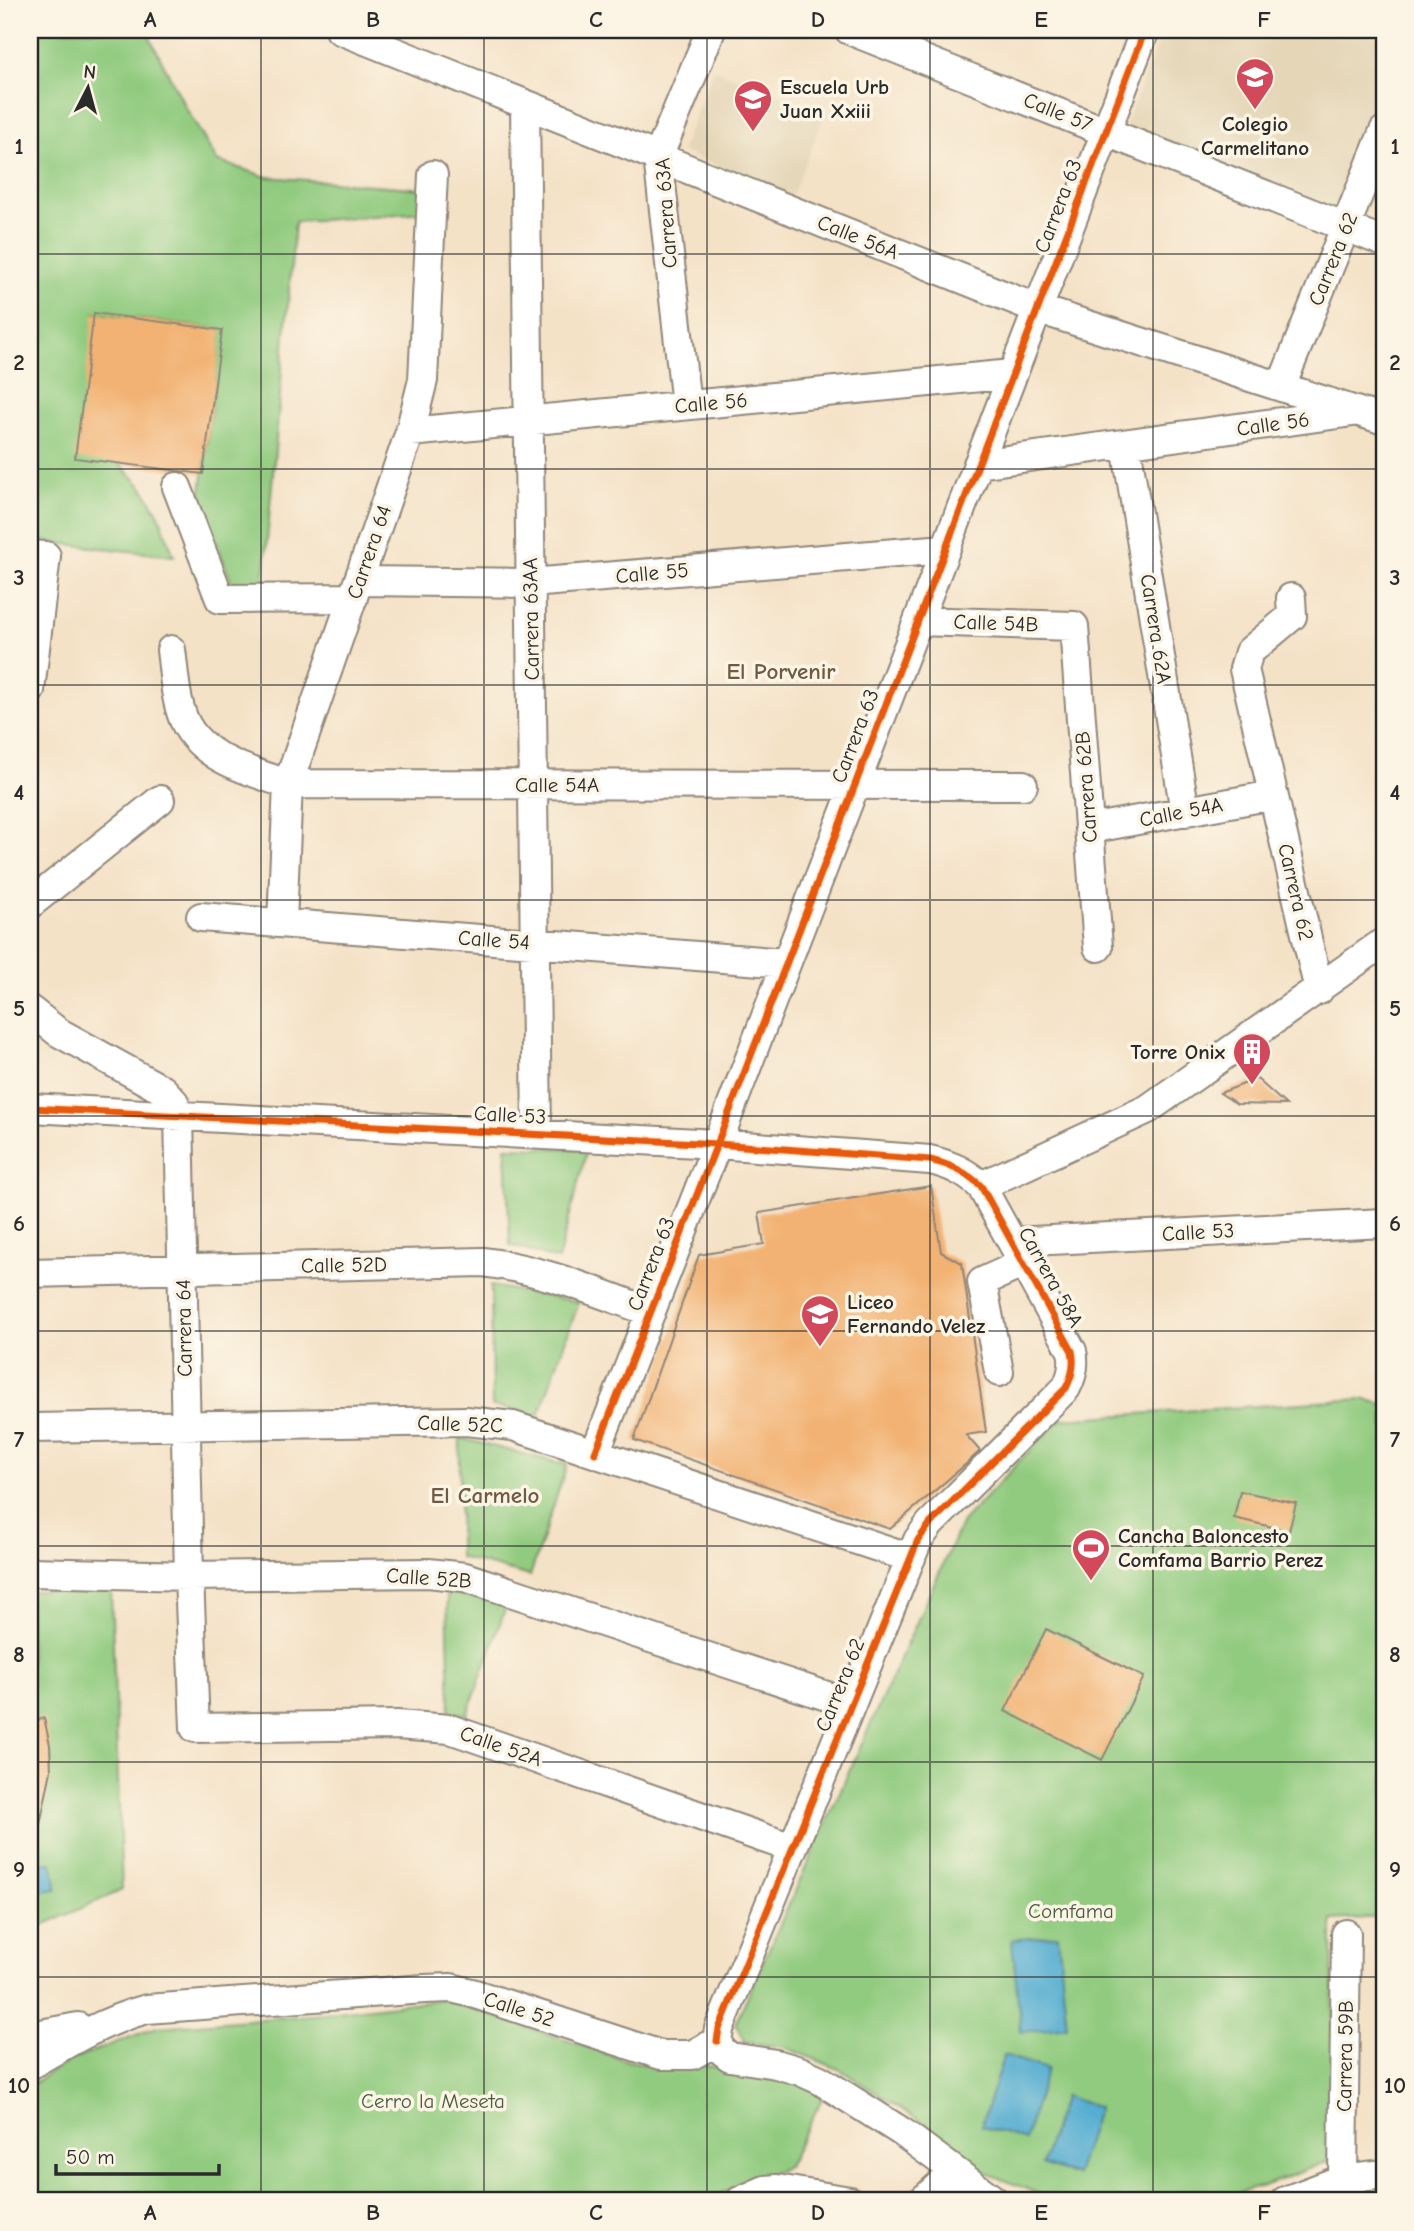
<svg xmlns="http://www.w3.org/2000/svg" width="1414" height="2231" font-family="'Comic Neue',sans-serif">
<rect width="100%" height="100%" fill="#fcf5e5"/>
<filter id="ink" filterUnits="userSpaceOnUse"><feTurbulence type="fractalNoise" baseFrequency=".0143" numOctaves="2"/><feDisplacementMap in="SourceGraphic" scale="14" xChannelSelector="R" yChannelSelector="G"/><feConvolveMatrix kernelMatrix="1 2 1 2 8 2 1 2 1" color-interpolation-filters="sRGB"/></filter>
<filter id="wash" filterUnits="userSpaceOnUse"><feTurbulence type="fractalNoise" baseFrequency=".00686" numOctaves="4" result="noise"/><feDisplacementMap in="SourceGraphic" scale="28" xChannelSelector="R" yChannelSelector="G"/><feGaussianBlur stdDeviation="1.57" result="paint"/><feColorMatrix in="noise" values="0 0 0 0 0 0 0 0 0 0 0 0 0 0 0 0 0 1.4 0 .05"/><feComposite in="paint" operator="in"/></filter>
<g filter="url(#wash)">
<rect width="100%" height="100%" fill="#f4e2c7"/>
<!-- built -->
<path fill="#e4d6b7" d="M1163,30H1384V98L1340,209L1125,125Z
M714,69L825,114L792,196L681,151Z"/>
<!-- green -->
<path fill="#91cb7f" stroke="#5e7b55" stroke-width="2" d="M30,30H146L186,108L217,161L267,177L425,189L424,212L295,222L263,587L232,583L200,499L221,330L95,313L119,463L144,489L159,515L174,556L30,540Z
M506,1147L587,1149L558,1260L510,1245Z
M491,1286L579,1302L539,1415L492,1406Z
M1362,1399L1384,1404V1917L1332,1920L1334,2159L1264,2186L1208,2201H1057L984,2172L929,2127L839,2069L784,2047L746,2042L735,2024L962,1522L1053,1426L1061,1419Z
M460,1438L567,1465L530,1576L459,1557Z
M111,1590L122,1890L30,1931V1591Z
M447,1592L507,1604L467,1715L450,1712Z
M444,1999L628,2061L666,2067L701,2065L790,2077L825,2093L787,2167L701,2201H30V2085L73,2059L157,2027L313,2015Z"/>
<!-- water -->
<path fill="#54add1" stroke="#406c7e" stroke-width="2" d="M52,1862L57,1889L30,1893V1867Z
M1058,1935L1067,2027L1021,2032L1012,1940Z
M1004,2055L1047,2069L1025,2140L981,2126Z
M1064,2096L1098,2107L1076,2175L1042,2164Z"/>
<g id="blocks">
<!-- building -->
<path fill="#f2b273" d="M94,313L222,330L203,474L75,458Z
M1257,1079L1286,1105L1237,1104L1220,1093Z
M931,1186L941,1252L962,1263L986,1432L966,1435L980,1451L966,1464L890,1529L634,1440L699,1255L764,1244L759,1213Z
M1240,1491L1296,1503L1289,1531L1234,1518Z
M1046,1629L1144,1677L1102,1760L1005,1711Z
M44,1718L50,1745L51,1771L38,1834H30V1723Z"/>
</g>
</g>
<g filter="url(#ink)">
<use href="#blocks" fill-opacity="0" stroke="#908679" stroke-width="2"/>
<g fill="none" stroke-linecap="round" stroke-linejoin="round">
<defs>
<path id="minor" d="M340,30L1038,309L1384,420
M849,30L1384,242
M525,104L537,1134
M1281,387L1384,131
M686,405L658,157L711,30
M410,432L1012,374
M1126,445L1185,812
M978,464L1353,412
M177,487L220,599L353,598
M30,555L46,556L30,690
M359,581L530,583L945,549
M1291,598L1292,616L1249,652L1244,669L1319,990
M918,621L1074,626L1098,947
M171,650C174,672 175,699 184,720C201,759 252,772 288,784L1023,785
M1089,829L1273,795
M30,904L160,800
M201,917L786,963
M282,923L288,784L410,432L423,380L433,175
M30,1010L58,1032L163,1090L174,1102L179,1115L189,1576L195,1728L397,1725L450,1729L792,1848
M30,1108L717,1144L930,1160C951,1165 966,1172 981,1186L1072,1351C1075,1364 1073,1375 1066,1388L930,1524L918,1540L719,2029L717,2041
M981,1186L1148,1109L1384,942
M1012,1242L1384,1223
M30,1273L483,1262C542,1269 596,1292 651,1312
M999,1372L982,1282L1024,1263
M30,1428L466,1421L513,1426L911,1558
M595,1453L717,1144L1145,30
M30,1572L189,1576L428,1573L465,1577L851,1704
M30,2036L78,2027
M717,2041L721,2050L730,2057L776,2064L800,2071L820,2080L902,2132L995,2201
M30,2065C67,2043 105,2020 147,2009L425,1989L451,1988L472,1993L661,2055H692L717,2041
M1343,2179L1346,1934
M740,2201L765,2190L777,2189L850,2201
M922,2201L954,2172
M1285,2201L1343,2179L1384,2174"/>
</defs>
<!-- minor casing -->
<use href="#minor" stroke="#908679" stroke-width="32"/>
<!-- minor -->
<use href="#minor" stroke="#fff" stroke-width="28"/>
<defs>
<path id="cycleway" d="M30,1108L717,1144L930,1160C951,1165 966,1172 981,1186L1072,1351C1075,1364 1073,1375 1066,1388L930,1524L918,1540L719,2029L717,2041
M595,1453L717,1144L1145,30"/>
</defs>
<!-- cycleway casing -->
<use href="#cycleway" stroke="#fcf5e5" stroke-width="11"/>
<!-- cycleway -->
<use href="#cycleway" stroke="#e8590c" stroke-width="7"/>
</g>
</g>
<!-- grid -->
<path fill="none" stroke="#2b2b2b" stroke-width="2" stroke-opacity="0.55" d="M261,30V2201M484,30V2201M707,30V2201M930,30V2201M1153,30V2201M30,254H1384M30,469H1384M30,685H1384M30,900H1384M30,1116H1384M30,1331H1384M30,1546H1384M30,1762H1384M30,1977H1384"/>
<!-- icons -->
<defs>
<symbol id="school-pin" viewBox="-11 -11 22 30"><path d="M0 17L-7.5 6A9.5 9.5 0 1 1 7.5 6Z" fill="#d1495b" stroke="#fcf5e5"/><path d="M0-5L7-2L0 1L-7-2ZM-4 1L0 2.5L4 1V4Q0 6-4 4Z" fill="#fff"/></symbol>
<symbol id="building-pin" viewBox="-11 -11 22 30"><path d="M0 17L-7.5 6A9.5 9.5 0 1 1 7.5 6Z" fill="#d1495b" stroke="#fcf5e5"/><path d="M-4-6H4V6H1V3H-1V6H-4ZM-2.5-4.3h1.7v1.8h-1.7ZM.8-4.3h1.7v1.8H.8ZM-2.5-1h1.7V.8h-1.7ZM.8-1h1.7V.8H.8Z" fill="#fff"/></symbol>
<symbol id="stadium-pin" viewBox="-11 -11 22 30"><path d="M0 17L-7.5 6A9.5 9.5 0 1 1 7.5 6Z" fill="#d1495b" stroke="#fcf5e5"/><path d="M0-5a6.5 5 0 1 0 0 10a6.5 5 0 1 0 0-10ZM-3.5-1.8h7v3.6h-7Z" fill="#fff"/></symbol>
</defs>
<g fill-rule="evenodd">
<use href="#school-pin" x="1233" y="55" width="44" height="60"/>
<use href="#school-pin" x="731" y="77" width="44" height="60"/>
<use href="#building-pin" x="1230" y="1030" width="44" height="60"/>
<use href="#school-pin" x="798" y="1292" width="44" height="60"/>
<use href="#stadium-pin" x="1069" y="1526" width="44" height="60"/>
</g>
<g text-anchor="middle" dominant-baseline="central" stroke-width="7" stroke-linejoin="round" paint-order="stroke">
<!-- poi labels -->
<g font-size="21" font-weight="bold" fill="#2b2b2b" stroke="#fcf5e5" text-anchor="start">
<text x="780" y="87">Escuela Urb<tspan x="780" dy="24">Juan Xxiii</tspan></text>
<text x="1255" y="124" text-anchor="middle">Colegio<tspan x="1255" dy="24">Carmelitano</tspan></text>
<text x="1225" y="1052" text-anchor="end">Torre Onix</text>
<text x="847" y="1302">Liceo<tspan x="847" dy="24">Fernando Velez</tspan></text>
<text x="1118" y="1536">Cancha Baloncesto<tspan x="1118" dy="24">Comfama Barrio Perez</tspan></text>
</g>
<!-- street labels -->
<g font-size="21" fill="#2b2b2b" stroke="#fcf5e5">
<text transform="translate(1058 112) rotate(22)">Calle 57</text>
<text transform="translate(1058 206) rotate(-69)">Carrera 63</text>
<text transform="translate(666 213) rotate(-94)">Carrera 63A</text>
<text transform="translate(858 237) rotate(22)">Calle 56A</text>
<text transform="translate(1333 259) rotate(-68)">Carrera 62</text>
<text transform="translate(711 403) rotate(-5)">Calle 56</text>
<text transform="translate(1273 424) rotate(-8)">Calle 56</text>
<text transform="translate(369 552) rotate(-71)">Carrera 64</text>
<text transform="translate(652 573) rotate(-5)">Calle 55</text>
<text transform="translate(531 619) rotate(-91)">Carrera 63AA</text>
<text transform="translate(996 623) rotate(2)">Calle 54B</text>
<text transform="translate(1156 629) rotate(81)">Carrera 62A</text>
<text transform="translate(855 736) rotate(-69)">Carrera 63</text>
<text x="557" y="785">Calle 54A</text>
<text transform="translate(1086 787) rotate(-94)">Carrera 62B</text>
<text transform="translate(1181 812) rotate(-11)">Calle 54A</text>
<text transform="translate(1296 892) rotate(77)">Carrera 62</text>
<text transform="translate(494 940) rotate(4)">Calle 54</text>
<text transform="translate(510 1115) rotate(3)">Calle 53</text>
<text transform="translate(1198 1232) rotate(-3)">Calle 53</text>
<text transform="translate(651 1264) rotate(-69)">Carrera 63</text>
<text transform="translate(344 1265) rotate(-1)">Calle 52D</text>
<text transform="translate(1051 1277) rotate(61)">Carrera 58A</text>
<text transform="translate(184 1328) rotate(-91)">Carrera 64</text>
<text transform="translate(460 1424) rotate(2)">Calle 52C</text>
<text transform="translate(429 1578) rotate(4)">Calle 52B</text>
<text transform="translate(840 1685) rotate(-68)">Carrera 62</text>
<text transform="translate(501 1746) rotate(19)">Calle 52A</text>
<text transform="translate(519 2009) rotate(18)">Calle 52</text>
<text transform="translate(1345 2056) rotate(-89)">Carrera 59B</text>
</g>
<!-- park labels -->
<g font-size="21" fill="#4a5b44" stroke="#fcf5e5">
<text x="1071" y="1911">Comfama</text>
<text x="433" y="2101">Cerro la Meseta</text>
</g>
<!-- neighbourhood labels -->
<g font-size="23" font-weight="bold" fill="#715a44" stroke="#fcf5e5">
<text x="781" y="671">El Porvenir</text>
<text x="485" y="1495">El Carmelo</text>
</g>
</g>
<!-- margin -->
<rect width="1414" height="2231" fill="none" stroke="#fcf5e5" stroke-width="77"/>
<!-- north arrow -->
<g transform="translate(88 88) rotate(6)" stroke="#fcf5e5" stroke-width="5" paint-order="stroke">
<path d="M0-5L12 26L0 18L-12 26Z" fill="#2b2b2b"/>
<text y="-10" font-size="19" font-weight="bold" text-anchor="middle" fill="#2b2b2b">N</text>
</g>
<!-- scale -->
<path d="M56 2164v10h163v-10" fill="none" stroke="#2b2b2b" stroke-width="3.5"/>
<text x="66" y="2164" font-size="21" fill="#2b2b2b" stroke="#fcf5e5" stroke-width="5" paint-order="stroke">50 m</text>
<rect x="38" y="38" width="1338" height="2154" fill="none" stroke="#2b2b2b" stroke-width="2.5"/>
<g font-size="23" text-anchor="middle" font-weight="bold" fill="#2b2b2b">
<text x="150" y="27">A</text>
<text x="373" y="27">B</text>
<text x="596" y="27">C</text>
<text x="818" y="27">D</text>
<text x="1041" y="27">E</text>
<text x="1264" y="27">F</text>
<text x="19" y="154">1</text>
<text x="1395" y="154">1</text>
<text x="19" y="370">2</text>
<text x="1395" y="370">2</text>
<text x="19" y="585">3</text>
<text x="1395" y="585">3</text>
<text x="19" y="800">4</text>
<text x="1395" y="800">4</text>
<text x="19" y="1016">5</text>
<text x="1395" y="1016">5</text>
<text x="19" y="1231">6</text>
<text x="1395" y="1231">6</text>
<text x="19" y="1447">7</text>
<text x="1395" y="1447">7</text>
<text x="19" y="1662">8</text>
<text x="1395" y="1662">8</text>
<text x="19" y="1877">9</text>
<text x="1395" y="1877">9</text>
<text x="19" y="2093">10</text>
<text x="1395" y="2093">10</text>
<text x="150" y="2220">A</text>
<text x="373" y="2220">B</text>
<text x="596" y="2220">C</text>
<text x="818" y="2220">D</text>
<text x="1041" y="2220">E</text>
<text x="1264" y="2220">F</text>
</g>
</svg>
